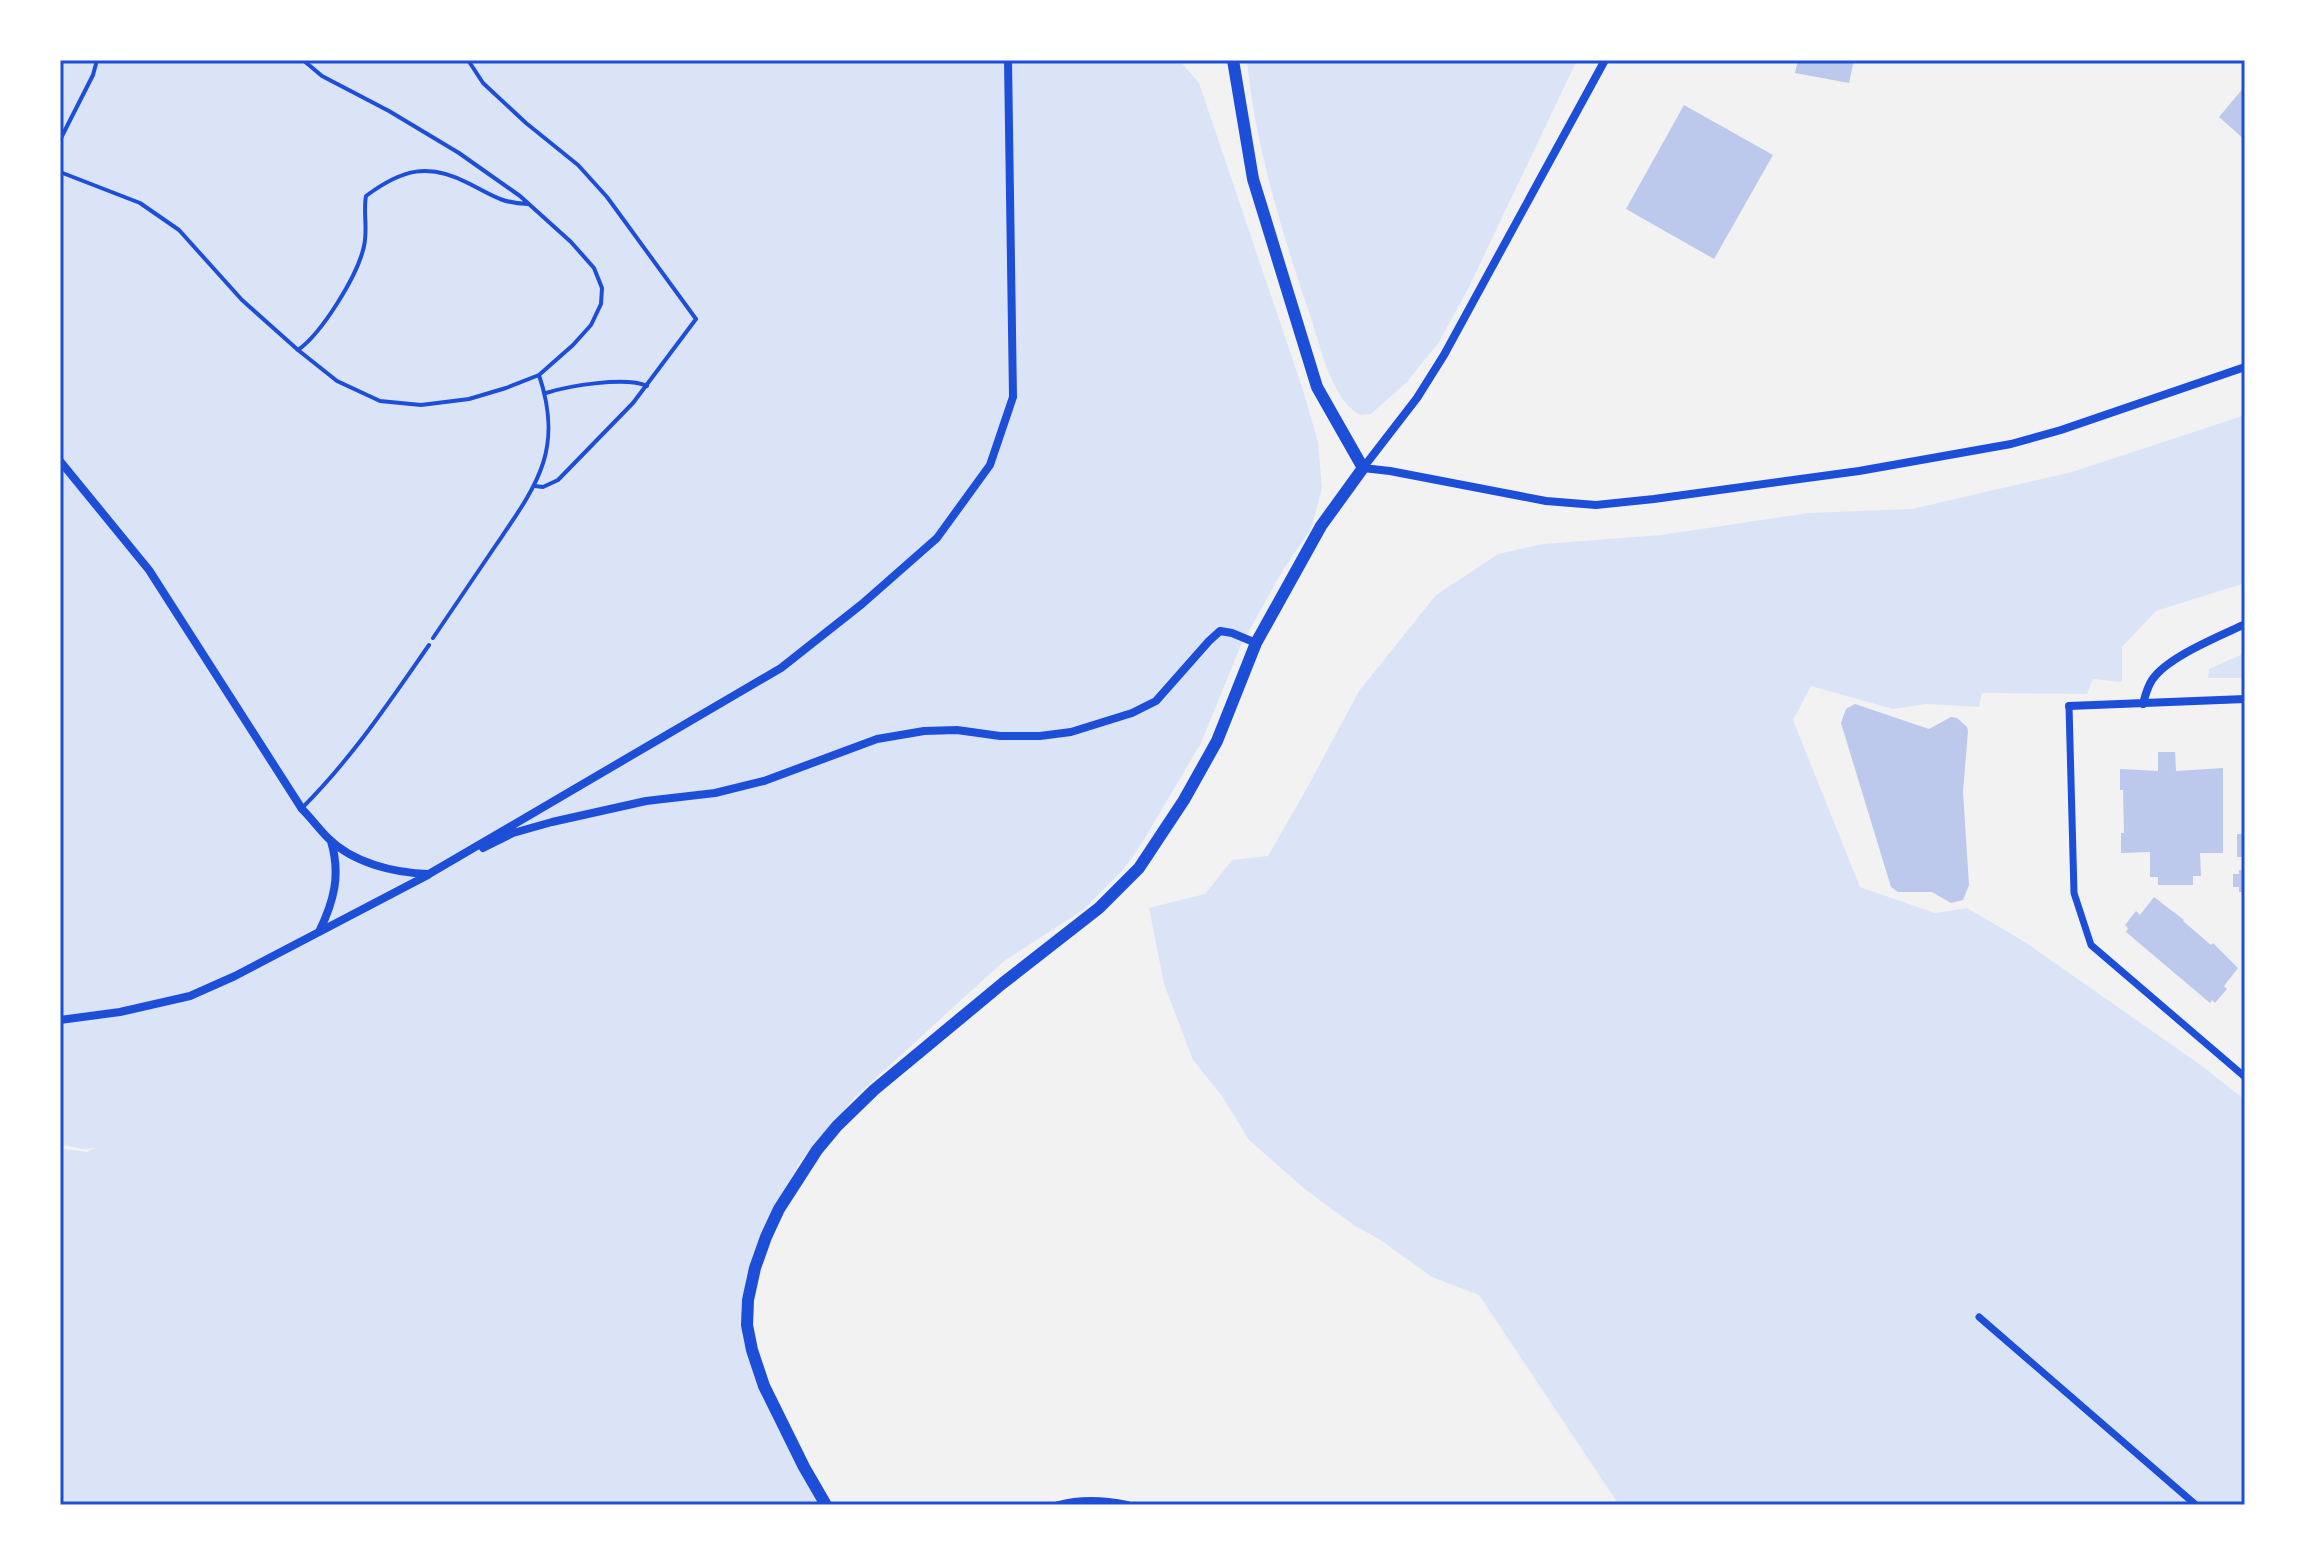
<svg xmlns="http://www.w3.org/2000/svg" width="2305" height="1565" font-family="'DM Sans',sans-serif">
<rect width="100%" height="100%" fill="#f2f2f2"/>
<!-- green -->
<path fill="#dbe4f7" d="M60,60H1179L1199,83L1303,390L1318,442L1322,488L1311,529L1283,570L1241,645L1201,743L1142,843L1123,870L1083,910L1004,961L856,1096L799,1163L773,1215L756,1264L751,1357L823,1505H60V1150L65,1149L88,1152L95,1148L82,1149L60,1144Z
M1247,60H1577L1469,287L1439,342L1407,382L1371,414L1360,415C1350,409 1344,402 1339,393C1325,371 1319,342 1311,318C1283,236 1255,146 1247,60Z
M2245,415V583L2156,611L2122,647V682L2093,679L2087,694L1982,693L1979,707L1926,704L1893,709L1811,686L1793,720L1860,887L1935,913L1967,908L2025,942L2202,1066L2245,1100V1505H1619L1479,1295L1432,1277L1379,1239L1355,1226L1306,1190L1249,1140L1222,1096L1193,1060L1164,984L1149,908L1205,894L1232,860L1268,856L1306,790L1359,691L1436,595L1498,554L1543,544L1661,535L1808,513L1912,509L2072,472Z
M2245,653V678H2208L2209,669Z"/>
<!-- building -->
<path fill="#bdc9ec" d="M1798,60H1854L1849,83L1795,73Z
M2245,86V140L2219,117Z
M1684,105L1773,155L1714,259L1626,209Z
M1855,704L1929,729L1951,717L1957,718L1967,727L1968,731L1963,792L1969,885L1963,900L1951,903L1932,892H1898L1891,887L1841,723L1846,709Z
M2158,752H2175L2176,771L2223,768V853H2200L2201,876H2193V885H2158V877H2150V852L2121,853V833H2124L2123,790H2120V769L2158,771Z
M2237,834H2245V857H2237Z
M2239,870H2245V892H2239V887H2233V874H2239Z
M2154,897L2184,920L2183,921L2211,945L2213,943L2238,968L2224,986L2227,989L2215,1003L2212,1000L2210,1003L2126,932L2128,928L2125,925L2136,911L2140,915Z"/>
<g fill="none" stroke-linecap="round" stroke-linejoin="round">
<!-- path -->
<path stroke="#1d4ed8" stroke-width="4" d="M468,60L483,83L526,123L578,165L607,197L696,319L633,403L558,480L543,487L535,486
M60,140L93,75L97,60
M60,172L140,203L179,230L242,300L298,350L337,381L380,401L421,405L469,399L506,388L539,375L573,345L591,325L601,304L602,288L594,268L571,242L520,196L459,153L389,111L322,76L303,60
M298,350C322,333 358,275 364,246C368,229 363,212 366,196C402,169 429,162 470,184C493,196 502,203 528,204
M546,393C568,386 626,376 647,386
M433,638C454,607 475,576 496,545C537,485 564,450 539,375"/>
<!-- service -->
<path stroke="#1d4ed8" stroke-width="4" d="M303,807C352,758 390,701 429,645"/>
<!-- pedestrian -->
<path stroke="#1d4ed8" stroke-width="7" d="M2069,706L2074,893L2091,945L2245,1077
M1979,1317L2196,1505"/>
<!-- minor -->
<path stroke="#1d4ed8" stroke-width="8" d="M60,461L149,570L302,809C311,818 319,829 328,838C353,863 394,873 429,874L781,668L862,604L937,538L990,465L1013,397L1008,60
M1363,468L1390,471L1546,501L1596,505L1654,499L1859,471L2011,444L2061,430L2245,367
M1363,468L1417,398L1444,355L1605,60
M2143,704C2145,696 2148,686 2152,680C2167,657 2220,636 2245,624
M2069,706L2245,699
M483,848L513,833L552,822L646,801L715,793L764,781L877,739L924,731L957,730L1000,736H1040L1071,732L1132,713L1156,701L1209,641L1220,631L1232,633L1256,643
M319,932C334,901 341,875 331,841
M60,1020L120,1012L190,996L235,976L428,875
M1058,1505C1081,1499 1104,1500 1127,1505"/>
<!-- secondary -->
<path stroke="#1d4ed8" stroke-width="12" d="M826,1505L804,1467L764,1386L752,1350L747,1325L748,1300L755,1268L766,1237L779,1209L817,1150L837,1126L874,1090L1003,983L1099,908L1139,868L1184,800L1217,741L1256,643L1321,526L1363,468L1317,387L1253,179L1233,60"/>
</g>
<!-- border -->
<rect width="2305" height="1565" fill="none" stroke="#ffffff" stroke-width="124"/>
<rect x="62" y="62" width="2181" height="1441" fill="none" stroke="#1d4ed8" stroke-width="3"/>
</svg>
